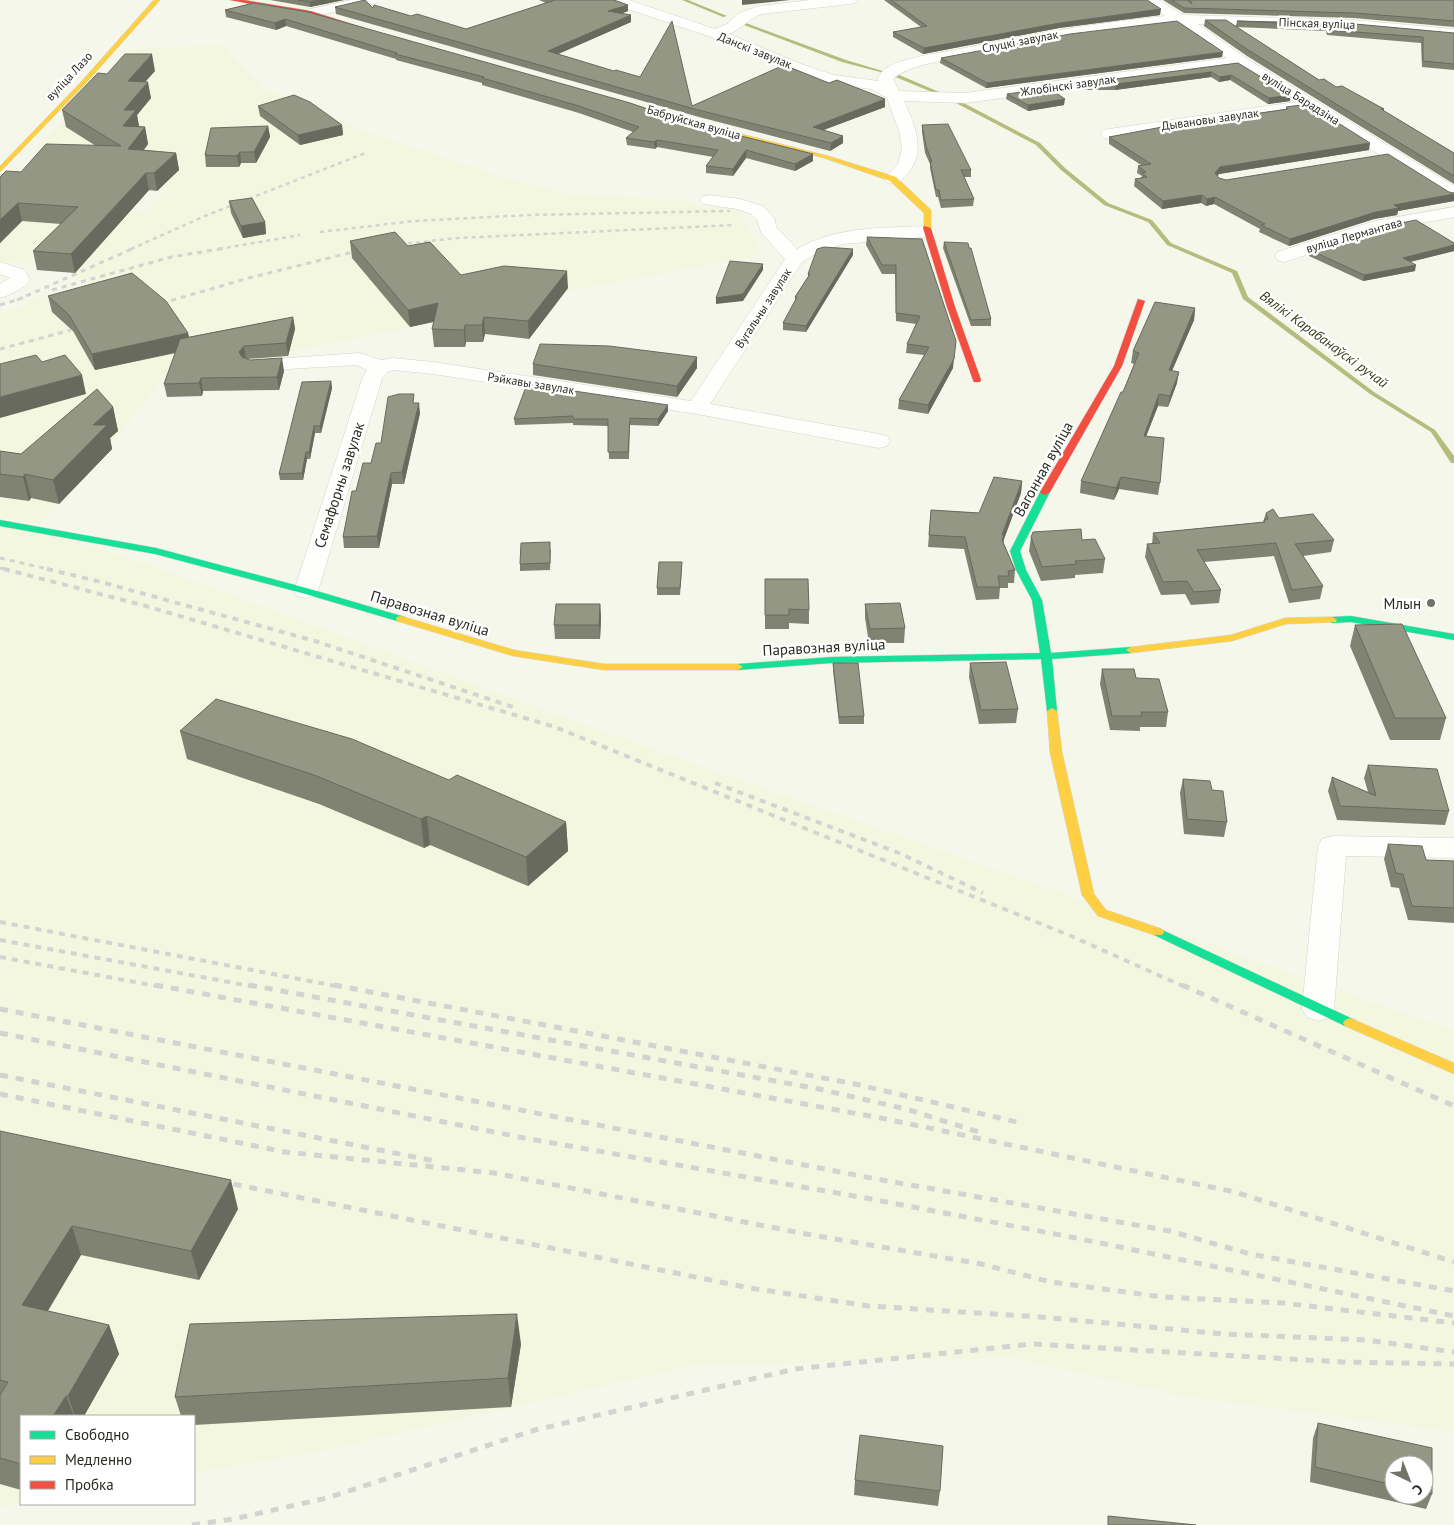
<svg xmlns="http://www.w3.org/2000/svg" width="1454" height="1525" font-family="'PT Sans',sans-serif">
<rect width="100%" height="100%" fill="#f5f7ea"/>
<!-- built -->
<path fill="#f3f7df" d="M221,45L263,88L369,133L514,181L568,194L690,201L703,207L743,208L742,218L762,255L579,289L411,328L228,363L167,373L85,477L41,524L0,517V314L20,307L40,296L88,283L69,272L37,270L43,264L0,261V205L145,213L168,189L160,188L157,191L129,189L39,174L43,153L33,152L96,90L132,49Z
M0,522L36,529L147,564L604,732L1454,1031V1432L1182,1396L1008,1357L695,1365L325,1450L194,1473V1416H21V1503L0,1507Z"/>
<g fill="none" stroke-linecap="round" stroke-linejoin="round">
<!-- stream -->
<path fill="#b5bc7d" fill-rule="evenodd" d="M682,0H688L727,16L723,17Z
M746,23L846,60L886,72L884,73L842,62L744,25V24Z
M893,74H897L944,94L939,95L893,76Z
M954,100H958L1040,143L1065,168L1108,203L1152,220L1171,243L1237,271L1248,297L1374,392L1435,430L1454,456V463H1451L1431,432L1370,394L1243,299L1232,273L1167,245L1148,222L1104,205L1061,170L1036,145L954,102Z"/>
<defs>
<path id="street" d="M351,0H378L376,3L311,17L306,16L304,13L306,10Z
M608,0H629L715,29L727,24L739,13L759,6L810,0H857L855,3L850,4L762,14C749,19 741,29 729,34L804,65L834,75L878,81C878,75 883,70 888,67C904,58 936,53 955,50C1024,35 1094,23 1165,16L1142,0H1159L1183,15L1354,20L1454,29V37L1354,28L1198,24L1246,58L1454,186V199L1448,198L1307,109L1109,139L1103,138L1101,134L1103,130L1109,129L1295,102L1238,66L965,103L904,101C915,125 927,152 907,175C900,182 897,185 887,183L884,179L898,164L902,148L899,131L887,98L871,89L832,84L792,71L711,37L610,3ZM1177,24L1227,58L965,93L899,91L893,79C910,64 940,62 962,57C1033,42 1104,31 1177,24Z
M709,195L740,199L763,206L775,219L776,227L797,249C836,226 884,228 927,226L934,228L936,232L934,236L843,244L817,253L802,262L710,404L879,434L887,436L890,441L887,446L879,448L697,414L433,374L393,370L387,372L382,379L318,591L315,596L306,598L297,596L294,591L362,379L367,370L357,365L253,371L246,369L243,365L246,361L359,353L381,360L393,358L433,362L691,401L785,259L761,232L757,220L751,214L737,209L703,204L700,200L703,196Z
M1454,207V217L1384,230L1284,262L1277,260L1275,256L1277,252L1375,221Z
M0,262L25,270L30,280C24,289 10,295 0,298V284L10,278L0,274Z
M1332,836L1454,838V858L1346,856L1334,1009L1329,1017L1318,1021L1307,1017L1302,1009L1318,846L1322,839Z"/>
<path id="fast" d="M1045,489L1050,492L1020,551L1026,570L1042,600L1051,653L1131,647L1136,650L1131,653L1052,659L1057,711L1056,713H1048L1047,711L1041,659L831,663L738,670L733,667L738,664L831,657L1040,653L1032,600L1016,570L1010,551L1040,492Z
M0,520L156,548L310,589L405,617L406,619L401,622L397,621L302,593L155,554L0,526Z
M1351,616L1454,634V640L1351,622L1332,623L1327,620L1332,617Z
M1158,928L1355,1020L1357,1023L1355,1026H1345L1154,935L1152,932L1154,929Z"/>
<path id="slow" d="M154,0H160L85,84L0,172V166L81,82Z
M612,98L694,122L828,156L896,177L931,210V228L924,230V213L890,181L824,158L690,124L612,100Z
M401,616L514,650L604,664H738L743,667L738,670H604L513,656L397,621L396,619L397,617Z
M1332,617L1337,620L1336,622L1286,624L1232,641L1131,653L1126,650L1131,647L1231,635L1285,618Z
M1052,708L1057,711L1062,752L1094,894L1106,910L1162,929L1164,932L1162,935H1154L1098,916L1082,895L1050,752L1047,711Z
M1350,1018L1454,1063V1074L1345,1026L1343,1023L1345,1020Z"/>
<path id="jam" d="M230,0H244L311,11L364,28L361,30L310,15Z
M924,226L931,228L955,307L981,380L980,382H974L973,380L947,307L923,228Z
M1138,299L1145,301L1122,366L1050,492L1045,495L1042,494L1040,492L1114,366Z"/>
</defs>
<!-- street casing -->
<use href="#street" stroke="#d3d4ca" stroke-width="1"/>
<!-- fast casing -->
<use href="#fast" stroke="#d3d4ca" stroke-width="1"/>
<!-- slow casing -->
<use href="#slow" stroke="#d3d4ca" stroke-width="1"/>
<!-- jam casing -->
<use href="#jam" stroke="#d3d4ca" stroke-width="1"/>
<!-- street -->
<use href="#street" fill="#fefefc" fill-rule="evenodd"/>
<!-- fast -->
<use href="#fast" fill="#16e098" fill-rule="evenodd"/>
<!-- slow -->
<use href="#slow" fill="#ffcf43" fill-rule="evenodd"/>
<!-- jam -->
<use href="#jam" fill="#f24e42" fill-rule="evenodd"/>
<!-- rail-far3 -->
<path stroke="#d3d3d0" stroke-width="2.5" stroke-dasharray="4 4" stroke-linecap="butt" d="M320,232L414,221L528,215L730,211
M392,245L458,238L734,225
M131,249L205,216L368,152
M219,249L300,235"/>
<!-- rail-far2 -->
<path stroke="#d3d3d0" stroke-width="3" stroke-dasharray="5 5" stroke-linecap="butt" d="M52,290L171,257L226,248
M17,300L134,248
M0,305L23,298
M152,306L249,278L365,249
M0,349L71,330
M0,558L52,570
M0,568L9,570"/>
<!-- rail-far1 -->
<path stroke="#d3d3d0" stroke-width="4" stroke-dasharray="6 6" stroke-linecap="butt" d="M4,569L146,606L552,726L1071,936L1185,987
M47,569L101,582L315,641L516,708
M715,783L899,853L983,893
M0,922L341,987
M0,940L256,987
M0,957L162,987"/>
<!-- rail -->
<path stroke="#d3d3d0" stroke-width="5" stroke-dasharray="8 8" stroke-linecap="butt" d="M155,985L886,1119L1235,1192L1454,1262
M249,985L819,1089L906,1109L982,1133
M334,985L855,1084L1021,1123
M1182,985L1454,1106
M0,1009L871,1178L1170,1231L1250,1254L1454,1291
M0,1033L524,1138L871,1199L1076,1238L1454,1316
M0,1075L435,1161
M0,1094L285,1152L494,1173L806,1234L981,1264L1051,1282L1163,1297L1283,1303L1454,1323
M218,1181L750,1288L869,1306L1041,1317L1224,1334L1366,1340L1454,1352
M192,1525L233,1519L327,1498L535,1430L795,1369L1032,1344L1341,1362L1454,1364"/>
</g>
<!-- wall -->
<path fill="#808272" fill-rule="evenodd" d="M270,0H344L310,7Z
M539,0H614L628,5V11L621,14L631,15V22L558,54L692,106L885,107L824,130L843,136V143L830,151L699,117L336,14L335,7L373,8L466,29L546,3Z
M884,0H1147L1160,15L1059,28L923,54L893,37V32L921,27Z
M1163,0H1454V27L1354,18L1184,13Z
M254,3L685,122L813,154V161L795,171L746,158L733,176L706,173V166L713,157L657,147L655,149L627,145L626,138L633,132L579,113L482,85V83L396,60V59L286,26L276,30L226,17L225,10Z
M1205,20L1236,26L1237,21L1355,24L1454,33V70L1422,67L1421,43L1327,35L1326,31L1236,27L1319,80L1336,87L1384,109L1383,111L1454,153V184L1247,56L1204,26Z
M1222,57L986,88L940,63L941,58Z
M1238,63L1290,101L1268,104L1230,80L1219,82L1211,77L1115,90H1076L1077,84Z
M155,71L145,82L151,98L137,115L139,126L145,127L148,144L144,150L176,153L179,170L157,191L149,190L75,273L37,270L33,251L61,224L22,221L0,243V177L21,172L96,146L66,127L62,110L107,74Z
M1007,94L1064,105L1028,111L1006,99Z
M258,106L342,125L343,135L300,145L260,116Z
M1286,107L1369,150L1219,174L1217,176L1219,178L1226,180L1449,192L1454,193V201L1398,211L1397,215L1374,219L1289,246L1259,232L1260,229L1214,204L1206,206L1201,203L1162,209L1134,186L1135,179L1141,178L1142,176L1137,173L1138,166L1141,165L1109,144V137L1206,121L1286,109Z
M922,125L971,170V177H964L974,199L973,206L941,208L938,197H936L930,168V164L925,153L922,132Z
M268,126L270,137L256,163H241L239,167H206L205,155Z
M229,201L265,222L266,234L243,238L231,213Z
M867,237L922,239L953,368L928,414L898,409L899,400L924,355L906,353L907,344L916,324L896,321L895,274H882L866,245Z
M350,241L408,246L461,275L568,288L529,339L485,334L483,342H466L465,347H434L432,329L434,322L410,327L352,258Z
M944,242L969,248L991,319V326H971L943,248Z
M1310,250L1454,251L1410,262L1415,271L1363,281L1309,256Z
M853,255L806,332L783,330V323L795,301V297L808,277V274Z
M48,296L188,333L189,337L293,317L295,329L288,356L247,359L284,371L279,390L203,391L202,396L167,397L164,384L176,353L95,370L73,331L52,312Z
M1195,308L1194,320L1172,371L1177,383L1168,407L1158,406L1146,436L1160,483L1158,495L1119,489L1114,500L1080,493L1081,481L1123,392L1134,364L1131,363L1133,351Z
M697,357V368L677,397L533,375V364Z
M331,381L332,388L321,433H315L310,459H307L303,480H280L279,474Z
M415,403L420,413L404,484H392L379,548H344L343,537L356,491L371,463L381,443Z
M668,405V411L658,426L630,425L629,459H609L608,426L573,425V423L515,425L514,419Z
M113,407L118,431L110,438L112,449L59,504L31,498L29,501L0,497V451L21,454Z
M1022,481L1021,493L1004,539L1003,542L1015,570L1014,583H1008V588H1000L999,599L976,600L964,549L928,547L931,510L979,513Z
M1266,513L1334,540L1331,552L1303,556L1323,586L1320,599L1289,603L1274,556L1204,562L1221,590L1219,603L1191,605L1185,594L1161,595L1145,557L1147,544H1152L1153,533L1263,522Z
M1031,537L1082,540L1105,559L1103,573L1075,575V578L1041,581L1029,551Z
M551,549L550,570L520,571V564Z
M682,569L680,595H657V588Z
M765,579L809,610V624L789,623V629H765Z
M600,604L601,618L600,639H555L554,625Z
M865,604L905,628L904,643H869L865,618Z
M1355,625L1446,718L1440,740H1390L1350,646Z
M833,663L864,716V724H839L833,670Z
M970,663L1018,709L1016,723L979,724L969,677Z
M1102,669L1136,678L1168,712L1166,727H1140V731L1110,730L1100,684Z
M180,731L449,780L566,822L568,851L528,886L430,845L424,848L319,804L187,759Z
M1368,765L1449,811L1445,825L1337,820L1328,791L1332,777L1368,792L1364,778Z
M1183,779L1212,790L1227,822L1224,837L1184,834L1180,793Z
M1388,844L1426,860L1454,861V923L1408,920L1399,888L1391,887L1384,859Z
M0,1131L238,1209L199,1280L81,1255L48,1311L109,1325L119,1354L84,1416H21V1490L0,1484Z
M521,1344L511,1407L194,1425V1416H181L175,1397Z
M1318,1423L1432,1448V1494L1426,1509L1310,1482L1313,1438ZM1394,1465H1424V1495H1394Z
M855,1480L940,1491L938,1506L854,1495Z"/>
<!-- shaded-wall -->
<path fill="#686a5d" d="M319,0H344L310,7V2Z
M742,0H790L742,5Z
M628,5V11L608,18V11Z
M1161,9L1160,15L1059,28L923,54L924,48L1060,23Z
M631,15V22L549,58L548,51Z
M285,19L286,26L276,30L275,23Z
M1223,52L1222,57L986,88L987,83Z
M152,54L155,71L131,97L128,81Z
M1211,72V77L1115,90L1116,84Z
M1231,75L1230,80L1219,82L1220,77Z
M148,82L151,98L137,115L139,127L123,126L124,110Z
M1291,95L1290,101L1268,104L1269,98Z
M885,99V107L812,134L813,127Z
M1065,99L1064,105L1028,111V105Z
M342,125L343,135L300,145L298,135Z
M268,126L270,137L256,163L254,152Z
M145,127L148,144L131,166L128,149Z
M843,136V143L830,151L831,143Z
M657,140V147L655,149L654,142Z
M1370,143L1369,150L1219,174L1214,180L1215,173L1220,167Z
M746,150V158L733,176V169Z
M240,152L241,163L239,167L237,156Z
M176,153L179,170L157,191L154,173Z
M813,154V161L795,171V164Z
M146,173L149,190L75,273L71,254Z
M1454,194V201L1398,211L1397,215L1374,219L1289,246L1290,239L1394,205Z
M1202,195L1201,203L1162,209L1163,201Z
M1215,197L1214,204L1206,206L1207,199Z
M18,203L22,221L0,243V220Z
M265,222L266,234L243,238L241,226Z
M1454,245V251L1401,264L1403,258Z
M853,249V255L806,332V326Z
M763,264V270L743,301L716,304V298Z
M1416,265L1415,271L1363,281L1364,275Z
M567,271L568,288L529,339L528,321Z
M438,303L440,320L410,327L408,310Z
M1195,308L1194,320L1167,382L1169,370Z
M293,317L295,329L288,356L286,343Z
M484,317L485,334L483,342L482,325Z
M465,325L466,342L465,347L464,330Z
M188,333L191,349L95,370L92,354Z
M956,341L953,368L928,414V405Z
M244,346L246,359L241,365L239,352Z
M697,357V368L677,397V386Z
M282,358L284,371L279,390L277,377Z
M1179,372L1177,383L1168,407L1170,396Z
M82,375L86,394L0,418V397Z
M201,378L203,391L202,396L199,383Z
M331,381L332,388L321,433L320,426Z
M1159,394L1158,406L1142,447L1144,436Z
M419,403L420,413L404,484L402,472Z
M668,405V411L658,426V419Z
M113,407L118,431L110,438L112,449L59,504L53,480L93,425Z
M314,426L315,433L310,459L309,452Z
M306,452L307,459L303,480L302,473Z
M391,473L392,484L379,548L377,536Z
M25,474L31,498L29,501L23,477Z
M1121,477L1119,489L1114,500L1116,488Z
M1022,481L1021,493L1004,539L1003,547L1002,535Z
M600,604L601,618L600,639L599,625Z
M427,816L430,845L424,848L421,819Z
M566,822L568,851L528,886L526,857Z
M231,1180L238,1209L199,1280L191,1251Z
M72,1226L81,1255L33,1335L22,1305Z
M517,1314L521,1344L511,1407L508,1378Z
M109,1325L119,1354L84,1416H75L68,1396Z
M66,1396L74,1416H53Z"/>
<!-- building -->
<path fill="#959785" stroke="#686a5d" d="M298,0H319L310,2Z
M365,0L373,8L374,5L411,16L417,14L466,29L555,0H614L628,5L608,11L631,15L548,51L614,71L616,70L640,77L672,21L692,106L784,65L829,83L837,80L885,99L813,127L843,136L831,143L698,110L335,7Z
M891,0H1147L1161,9L1060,23L924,48L893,32L927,26Z
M1172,0H1187L1192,4L1190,0H1454V21L1355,13L1184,8Z
M254,3L308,12L630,103L685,122L813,154L795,164L746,150L733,169L706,166L718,150L657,140L654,142L626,138L639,127L579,106L482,78L484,77L395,54L397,53L285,19L275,23L225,10Z
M1205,20H1226L1319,80L1324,79L1336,87L1342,86L1384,109H1381L1454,153V176L1248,50Z
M1177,21L1223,52L987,83L941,58L1070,34Z
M1237,21L1355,24L1454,33V64L1423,61V37L1328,30L1327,25Z
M125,54H152L128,81L148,82L124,110H136L123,126L145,127L128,149L176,153L154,173H146L71,254L33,251L78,207L18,203L0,220V177L6,171L21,172L46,144L121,146L62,110L98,73L107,74Z
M1238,63L1291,95L1269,98L1231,75L1220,77L1211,72L1116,84H1077Z
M1049,88L1065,99L1028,105L1007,94Z
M294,95L310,102L342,125L298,135L258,106Z
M1308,104L1370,143L1220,167L1215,173L1219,178L1226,180L1388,154L1449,192L1454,193V194L1394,205L1399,208L1376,212L1290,239L1261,225L1265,224L1215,197L1207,199L1202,195L1163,201L1135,179L1147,177L1142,173L1146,172L1138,166L1151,164L1109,137L1194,121H1206L1288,109L1286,107Z
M948,124L971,170H961L974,199L941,200L939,190H936L930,161L932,162L926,146L922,125Z
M268,126L254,152H240L237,156L205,155L211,128Z
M252,198L265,222L241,226L229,201Z
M1416,220L1454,243V245L1403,258L1416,265L1364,275L1310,250L1386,226Z
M395,232L408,246L430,242L461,275L504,266L567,271L528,321L484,317L482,325H465L464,330L432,329L438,303L408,310L350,241Z
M867,237L922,239L956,341L954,359L928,405L899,400L929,347L907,344L920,316L896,313V265H882Z
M944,242L968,243L969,248H971L991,319L971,320Z
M824,247L853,249L806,326L783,323L797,297H795L810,274H808L817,249Z
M730,261L763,264L743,294L716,298Z
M132,273L166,301L188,333L92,354L69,315L48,296Z
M1155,302L1195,308L1169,370L1179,372L1170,396L1159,394L1144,436L1164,438L1160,483L1121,477L1116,488L1081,481L1121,392H1123L1139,353L1133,351Z
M293,317L286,343L244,346L239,352L242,357L250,360L282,358L277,377L201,378L199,383L164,384L180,339Z
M540,344L609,346L697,357L677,386L533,364Z
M36,355L42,362L65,355L82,375L0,397V364Z
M331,381L320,426H314L309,452H306L302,473L279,474L302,382Z
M527,384L668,405L658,419L630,418L628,452H608V419H573V416L514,419Z
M97,389L113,407L93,425H107L53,480L25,474L23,477L0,474V451L21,454Z
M399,394H414L413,403H419L402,472L391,473L377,536L343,537L352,491H356L363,463H371L376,443H381L388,397Z
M994,477L1022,481L1002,535H1004L1002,540L1015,570L1008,571L1009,576H998L1000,587H977L965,537L929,535L931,510L979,513Z
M1273,509L1279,518L1313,514L1334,540L1295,544L1323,586L1292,590L1276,543L1197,550L1221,590L1194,592L1187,581L1163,582L1147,544L1160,543L1153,533L1265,522L1264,520L1268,519L1266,513Z
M1081,529L1082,540L1095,539L1105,559L1075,561L1077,564L1042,567L1031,537L1033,532Z
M550,542V563L520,564L521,543Z
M659,562H682L680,588H657Z
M765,579H808L809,610L789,609V615H765Z
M900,603L905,628L870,629L865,604Z
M556,604H600L599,625H554Z
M1402,624L1446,718H1395L1355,625Z
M1006,662L1018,709L981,710L970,663Z
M833,663H858L864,716L839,717Z
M1102,669H1134L1136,678L1159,679L1168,712H1141L1142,716H1112Z
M216,699L352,739L449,780L457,775L566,822L526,857L427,816L421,819L314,775L180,731Z
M1368,765L1437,769L1449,811L1340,806L1332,777L1376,796Z
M1183,779L1210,781L1212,790L1223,791L1227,822L1187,819Z
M1388,844L1422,846L1426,860L1454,861V908L1412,906L1403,874L1396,873Z
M0,1131L231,1180L191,1251L72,1226L22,1305L109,1325L68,1396H66L53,1416H21V1464L0,1458V1395L8,1382L0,1380Z
M517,1314L508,1378L175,1397L190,1324Z
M1318,1423L1432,1448V1494L1424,1492V1465H1394V1485L1315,1467Z
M860,1435L943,1446L940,1491L855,1480Z
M1108,1516L1196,1525H1108Z"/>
<!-- markers -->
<circle fill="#717369" stroke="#fff" stroke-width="2" cx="1431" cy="603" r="5"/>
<g text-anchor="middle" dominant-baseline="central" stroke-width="5" stroke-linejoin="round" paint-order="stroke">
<!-- far-street labels -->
<g font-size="12" fill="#2a2c23" stroke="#fff">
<text transform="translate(1317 23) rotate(2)">Пінская вуліца</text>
<text transform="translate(1020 41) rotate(-11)">Слуцкі завулак</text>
<text transform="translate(755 50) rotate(22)">Данскі завулак</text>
<text transform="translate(69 76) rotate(-47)">вуліца Лазо</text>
<text transform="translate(1068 85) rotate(-8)">Жлобінскі завулак</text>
<text transform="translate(1301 98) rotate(32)">вуліца Барадзіна</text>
<text transform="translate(1210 119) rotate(-8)">Дывановы завулак</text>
<text transform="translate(694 122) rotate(16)">Бабруйская вуліца</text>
<text transform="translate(1354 235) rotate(-16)">вуліца Лермантава</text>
<text transform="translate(763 308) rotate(-57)">Вугальны завулак</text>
<text transform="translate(531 383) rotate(9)">Рэйкавы завулак</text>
</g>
<!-- far-water labels -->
<g font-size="14" font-style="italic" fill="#3a3e1a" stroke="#fff">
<text transform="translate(1324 339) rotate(36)">Вялікі Карабанаўскі ручай</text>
</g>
<!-- street labels -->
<g font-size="15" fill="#2a2c23" stroke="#fff">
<text transform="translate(1043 469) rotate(-61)">Вагонная вуліца</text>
<text transform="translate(339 485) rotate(-72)">Семафорны завулак</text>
<text transform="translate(430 613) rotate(17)">Паравозная вуліца</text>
<text transform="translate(824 647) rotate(-3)">Паравозная вуліца</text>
</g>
<!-- poi labels -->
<g font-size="15" fill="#2a2c23" stroke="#fff" text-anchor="end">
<text x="1421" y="603">Млын</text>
</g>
</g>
<!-- legend -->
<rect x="20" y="1415" width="175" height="90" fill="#ffffff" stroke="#aaaba7"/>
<rect x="30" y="1431" width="25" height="8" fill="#16e098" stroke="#aaaba7"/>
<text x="65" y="1440" font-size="15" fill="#2a2c23">Свободно</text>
<rect x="30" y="1456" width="25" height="8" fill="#ffcf43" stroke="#aaaba7"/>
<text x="65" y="1465" font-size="15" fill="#2a2c23">Медленно</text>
<rect x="30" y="1481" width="25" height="8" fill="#f24e42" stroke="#aaaba7"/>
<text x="65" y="1490" font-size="15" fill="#2a2c23">Пробка</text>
<!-- north arrow -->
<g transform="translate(1409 1480) rotate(137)"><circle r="24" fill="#ffffff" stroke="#aaaba7"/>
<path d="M0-4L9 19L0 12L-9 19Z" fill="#717369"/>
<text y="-8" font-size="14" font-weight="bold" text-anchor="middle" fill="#2a2c23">С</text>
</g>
</svg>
